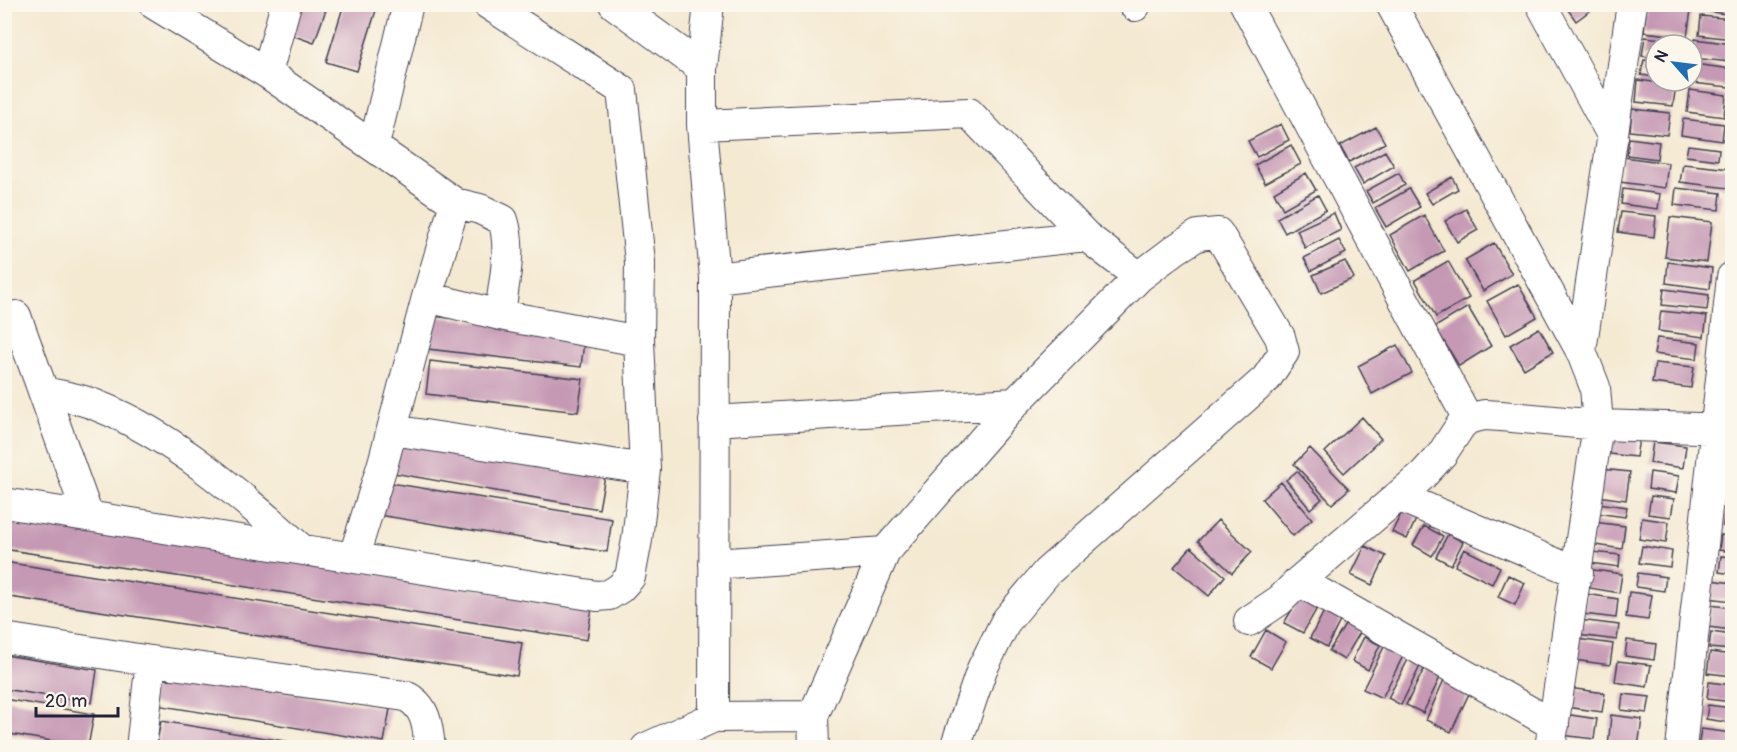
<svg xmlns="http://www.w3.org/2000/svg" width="1737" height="752" font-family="Pangolin,sans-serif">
<rect width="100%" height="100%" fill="#fbf7ec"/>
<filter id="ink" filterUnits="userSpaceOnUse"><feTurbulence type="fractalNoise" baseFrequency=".0167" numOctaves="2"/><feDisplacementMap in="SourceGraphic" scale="12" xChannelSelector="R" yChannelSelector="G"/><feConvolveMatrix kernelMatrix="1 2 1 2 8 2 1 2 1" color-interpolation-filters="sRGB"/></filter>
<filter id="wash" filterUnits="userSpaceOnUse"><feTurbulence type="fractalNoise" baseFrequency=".008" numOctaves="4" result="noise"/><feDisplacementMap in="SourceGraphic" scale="24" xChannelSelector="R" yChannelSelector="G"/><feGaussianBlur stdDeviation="1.35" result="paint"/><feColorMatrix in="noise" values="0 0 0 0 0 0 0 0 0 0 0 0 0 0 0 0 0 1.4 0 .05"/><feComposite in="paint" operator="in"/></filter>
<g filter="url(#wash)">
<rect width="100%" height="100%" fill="#f4e9d1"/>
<g id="blocks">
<!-- building -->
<path fill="#c598b4" d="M293,4H328L314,43L283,32Z
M344,4H378L357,71L326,62Z
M1564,4H1599L1576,21Z
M1647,4L1691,10L1687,37L1644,32Z
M1699,4H1732V15L1699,10Z
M1701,16L1732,19V39L1699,35Z
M1645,37L1686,42V45H1656V58L1642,56Z
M1695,39L1732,44L1730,62L1693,58Z
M1644,60L1656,61V77L1641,75Z
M1693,64L1732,69L1729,87L1692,83Z
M1638,80L1676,85L1673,106L1636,102Z
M1690,90L1726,95L1724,117L1687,112Z
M1632,109L1670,113L1667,135L1630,131Z
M1683,119L1724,124L1722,141L1681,135Z
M1281,124L1289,140L1257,157L1248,141Z
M1376,127L1385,143L1349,162L1340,146Z
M1629,138L1659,142L1657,159L1627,155Z
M1291,145L1301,164L1265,183L1255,165Z
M1688,145L1719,149L1718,160L1686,156Z
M1385,151L1394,166L1363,184L1354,168Z
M1623,157L1668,163L1665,188L1620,182Z
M1683,164L1730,169L1728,188L1680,182Z
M1306,173L1316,190L1283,209L1274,192Z
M1399,173L1405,185L1373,203L1366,191Z
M1452,177L1458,189L1432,204L1425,193Z
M1676,188L1721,193L1719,210L1674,205Z
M1409,189L1420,207L1386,227L1375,208Z
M1623,189L1660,194L1658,209L1621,204Z
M1318,195L1326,210L1285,233L1277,218Z
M1466,209L1478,230L1457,242L1445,221Z
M1621,212L1656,216L1654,237L1618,232Z
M1334,213L1341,230L1305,248L1297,230Z
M1424,215L1444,251L1410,271L1390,235Z
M1670,217L1712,222L1707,262L1665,257Z
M1339,240L1346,253L1311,271L1304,258Z
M1494,243L1512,274L1483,291L1465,260Z
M1345,261L1354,278L1321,293L1313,275Z
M1448,261L1469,298L1436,317L1415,280Z
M1668,262L1712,268L1710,289L1666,283Z
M1518,284L1537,317L1506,335L1487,301Z
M1664,289L1709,295L1707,310L1662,305Z
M1468,307L1491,346L1459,366L1435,327Z
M1661,311L1707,316L1704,337L1658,331Z
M432,316L585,334L581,367L428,349Z
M1539,328L1553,352L1524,369L1510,345Z
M1657,338L1699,343L1697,359L1654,354Z
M1397,345L1412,373L1372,394L1358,366Z
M430,361L583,379L578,412L426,394Z
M1655,363L1694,367L1691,388L1652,383Z
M1362,417L1381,439L1344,473L1325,452Z
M1603,434L1639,439L1636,457L1601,453Z
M399,440L605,476L599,509L393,473Z
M1653,442L1686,446L1683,468L1650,463Z
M1310,448L1349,489L1332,504L1294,464Z
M1601,469L1630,472L1626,500L1597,496Z
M1297,471L1322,499L1310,509L1286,480Z
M1650,472L1679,476L1676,493L1648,489Z
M378,481L612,519L607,552L372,514Z
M1281,482L1312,519L1293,536L1262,499Z
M1729,482L1732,483V527L1723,526Z
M1651,496L1674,499L1671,517L1648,514Z
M1598,503L1627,507L1625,517L1596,513Z
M1403,510L1417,517L1407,539L1392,532Z
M4,515L592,607L587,640L4,549Z
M1642,518L1669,522L1666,543L1639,539Z
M1218,520L1252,552L1232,573L1198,541Z
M1593,522L1625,526L1622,549L1590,544Z
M1424,526L1443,536L1432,556L1413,545Z
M1448,534L1463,542L1451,565L1436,557Z
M1721,535L1732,536V552L1719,550Z
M1365,546L1386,556L1372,585L1351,575Z
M1642,546L1672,551L1670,567L1639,563Z
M1191,547L1225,576L1209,596L1174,567Z
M1464,549L1500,567L1492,584L1455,566Z
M1592,552L1620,555L1619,567L1590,563Z
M1721,556L1732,557V574L1719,572Z
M4,562L522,643L517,676L4,596Z
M1587,569L1622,574L1619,593L1584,587Z
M1638,573L1666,577L1664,591L1636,587Z
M1508,575L1525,583L1515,605L1498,597Z
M1711,580L1732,583V601L1708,598Z
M1303,591L1321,601L1303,633L1284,623Z
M1629,592L1652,595L1648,620L1626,617Z
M1586,594L1618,599L1616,618L1583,614Z
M1711,605L1732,608V630L1708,627Z
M1327,606L1343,615L1327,647L1310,638Z
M1348,620L1362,629L1344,660L1329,651Z
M1579,620L1619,625L1617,640L1578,635Z
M1266,630L1286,642L1271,668L1251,657Z
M1711,632L1732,635V650L1709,648Z
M1364,637L1380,645L1368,670L1352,661Z
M1577,639L1613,644L1610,665L1574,660Z
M1627,640L1656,644L1654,660L1625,656Z
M1385,645L1404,654L1382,698L1363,689Z
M1710,652L1732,655V676L1707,673Z
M4,655L97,670L92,703L4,689Z
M1410,656L1422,662L1401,705L1388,698Z
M1618,661L1651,665L1647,687L1615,682Z
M1427,663L1443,671L1423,713L1406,705Z
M156,671L390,709L384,742L150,704Z
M1447,673L1473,685L1451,732L1426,720Z
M1709,682L1732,685V702L1707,699Z
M1568,688L1605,693L1602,712L1566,707Z
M1623,694L1650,697L1647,713L1621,710Z
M4,699L94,714L88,747L4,733Z
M1708,705L1732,708V723L1706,719Z
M1564,714L1597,719L1594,739L1561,735Z
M1611,715L1642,719L1638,747H1608Z
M161,721L314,746V747H156Z
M1701,729L1732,733V747L1699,743Z
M1561,743L1581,746L1580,747H1560Z"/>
</g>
</g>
<g filter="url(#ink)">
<use href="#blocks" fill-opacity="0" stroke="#424052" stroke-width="1.5"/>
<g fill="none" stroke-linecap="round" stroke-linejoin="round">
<defs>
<path id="minor" d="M154,4L267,73L455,203L427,297L383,463L354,556
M614,4L702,68V125L715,278L714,717L646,748
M1134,4L1135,6
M1245,4L1468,419
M1391,4L1581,351
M1541,4L1613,137
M702,68L709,4
M267,73L286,4
M702,125L969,113L1086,236L1139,277L1015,403L885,552L813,716L814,748
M374,145L408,4
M455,203L480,209L503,220C513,250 503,284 500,315
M715,278L1086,236
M427,297L500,315L639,341
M16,316L88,516
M45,392C62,396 82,399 98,406C172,435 242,496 300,548
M714,421L1015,403
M392,430L645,469
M1398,496L1578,573
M4,503L597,596L609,595L620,588L630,577L637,540L645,469L639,341L640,262L622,90L488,4
M714,564L885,552
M1299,581L1554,725
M1249,621L1280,600L1299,581L1423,475L1442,454L1461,425L1468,419L1484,415L1501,416L1598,425L1732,429
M4,638L151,661L405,696C426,705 428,727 430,748
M714,717L813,716
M141,748L151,661
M955,748L982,669L1006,621L1047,572L1266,379L1284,352L1280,337L1218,233L1198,235L1176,249L1139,277
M1550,748L1598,425L1595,387L1581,351L1632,4
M1681,748L1732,277"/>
</defs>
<!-- minor casing -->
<use href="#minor" stroke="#424052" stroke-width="32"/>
<!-- minor -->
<use href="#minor" stroke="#fff" stroke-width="30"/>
</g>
</g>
<!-- margin -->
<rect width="1737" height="752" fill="none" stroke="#fbf7ec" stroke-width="24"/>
<!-- north arrow -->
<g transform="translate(1674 63) rotate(298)"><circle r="28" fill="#fbf7ec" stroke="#a4a2a5" stroke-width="1.5"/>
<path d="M0-4.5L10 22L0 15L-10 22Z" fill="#1f6fb2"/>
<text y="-9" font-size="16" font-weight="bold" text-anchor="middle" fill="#22223b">N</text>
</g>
<!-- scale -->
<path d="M36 707v9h82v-9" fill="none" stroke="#22223b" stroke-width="3"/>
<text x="45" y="707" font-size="18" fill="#22223b" stroke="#fbf7ec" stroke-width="4.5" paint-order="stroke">20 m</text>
</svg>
